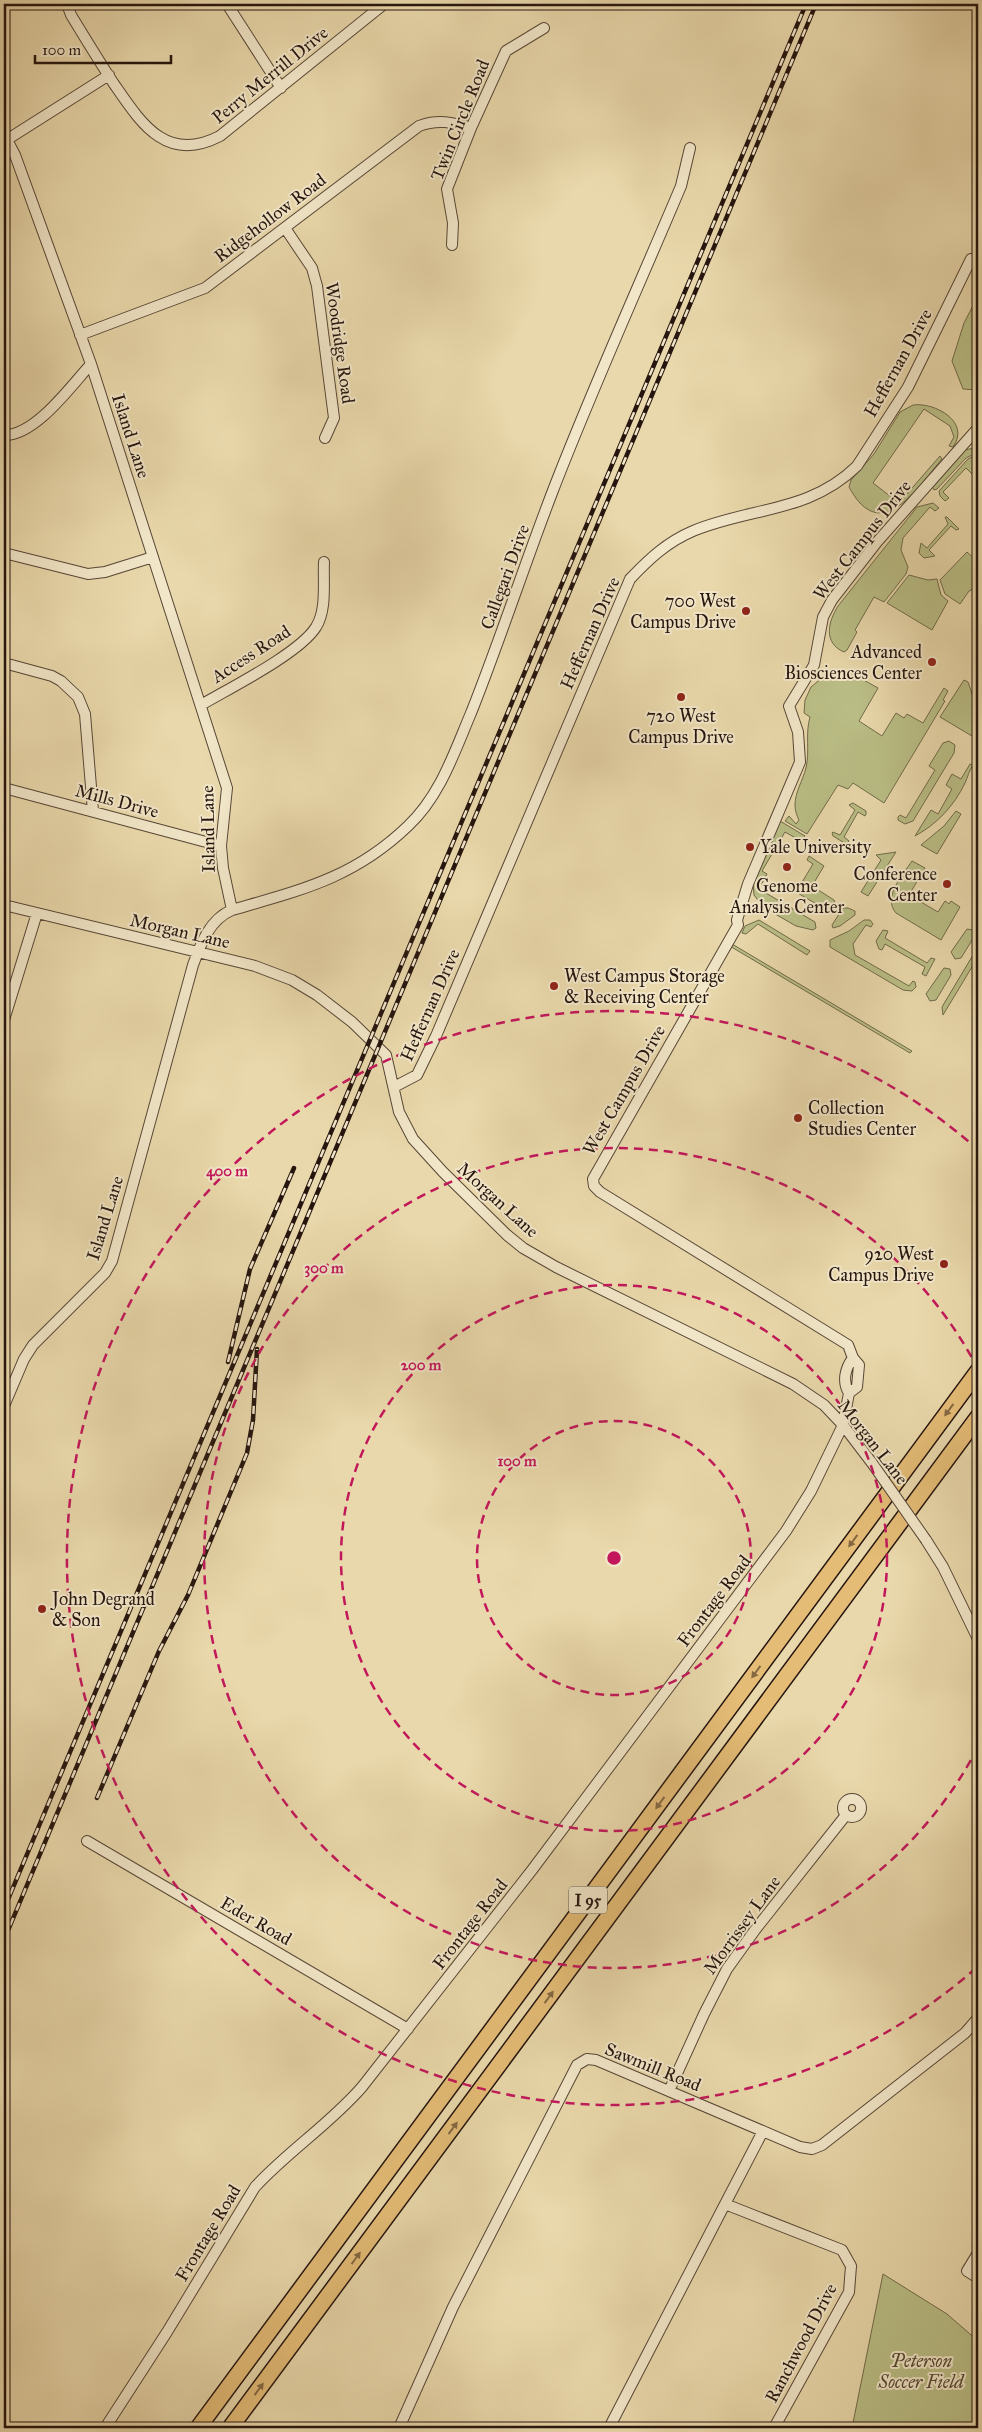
<svg xmlns="http://www.w3.org/2000/svg" width="982" height="2432" font-family="'IM FELL Great Primer',serif">
<rect width="100%" height="100%" fill="#e9d8ab"/>
<filter id="stains"><feTurbulence type="fractalNoise" baseFrequency=".004" numOctaves="4"/><feColorMatrix values="0 0 0 0 .2 0 0 0 0 .09 0 0 0 0 .02 0 0 0 .5 -.17"/></filter>
<radialGradient id="worn" r=".72"><stop offset=".6" stop-color="#630" stop-opacity="0"/><stop offset="1" stop-color="#630" stop-opacity=".3"/></radialGradient>
<!-- green -->
<path fill="#babe86" stroke="#706a4a" d="M978,296V390L963,389L952,361L964,323Z
M913,405C935,402 971,422 953,447L949,446L954,437L950,426L924,409L873,483L899,503L940,456L942,459C917,488 881,547 849,487L851,480L874,454L900,412Z
M978,447V452L966,458L937,489L934,490L932,486L965,450Z
M978,454V480L966,468L943,492L949,498L945,501L940,496L939,491L968,459Z
M933,503L939,508L935,511L930,507L903,538L901,550L908,567L906,574L884,602L874,597L855,630L857,632L847,650L844,652C823,643 828,622 838,606L917,507Z
M945,517H947L959,529L956,530L951,526L929,550L935,556L924,558L919,553L921,543L927,548L948,524Z
M967,552L978,562V587L969,591L960,604L945,594L940,580Z
M909,575L928,580L937,579L941,595L948,601L932,630L887,603Z
M839,670L851,673L878,688L859,721L882,736L896,713L904,718L907,714L923,723L944,688L948,691L943,700L945,701L884,803L853,783L848,789L838,785L807,834L785,821L789,816L796,824L799,820C797,816 795,811 795,805C795,792 803,780 806,768C810,751 805,734 810,717L804,713L805,700L811,687L823,677Z
M964,680L968,682C975,701 978,719 977,739L940,717Z
M949,741L955,745L954,753L913,821L905,824L898,820V817L900,815L906,818L935,770L929,766L943,743Z
M970,764L973,765C969,770 968,777 965,783C954,806 937,824 915,836L931,810L938,814L952,789L946,785L952,774L961,779Z
M853,803L866,811V814L865,816L858,812L844,837L849,841L846,844L833,836L832,833L833,832L840,835L855,810L849,805Z
M956,811L961,814L937,854L921,845L944,826Z
M780,821L805,836L801,841L785,832L762,871L767,874L759,889L815,922L816,928L813,930L796,926L763,907L754,895L753,883Z
M896,852L868,896L861,892L881,860L876,855Z
M809,856L824,866L812,886L834,900L835,904L830,912L796,892L813,864L807,860Z
M912,861L925,868L909,895L938,912L945,901L949,904L951,901L960,907L941,940L896,913C882,897 903,875 912,861Z
M843,908H848L855,911V915L840,926L833,928L832,925Z
M759,920L810,951L807,955L758,924L746,934L742,933L745,926Z
M864,920H870L873,924L871,927L866,925L853,944L855,955L909,986L913,981L915,982L916,987L912,991L903,990L830,947V940L849,931Z
M967,929L973,930L974,937L961,958L955,959L951,952Z
M883,930L888,931L885,938L927,963L931,958L935,959L926,976L922,974L925,967L885,944L882,950L879,949L876,941Z
M723,942L732,944L912,1051L910,1053Z
M973,955L978,957L943,1015L942,1007Z
M944,968L950,969L951,975L936,1000L930,1001L926,994Z
M883,2274L947,2314L978,2341V2428H852Z"/>
<g fill="none" stroke-linecap="round" stroke-linejoin="round">
<defs>
<path id="minor" d="M67,4L71,15C85,38 99,61 114,84C141,123 166,164 220,136L384,4
M227,4L281,88
M4,134L15,155L91,364L227,788L221,846L223,868L232,910C210,919 201,943 193,965L112,1261L105,1273L33,1345L24,1359L4,1406
M8,139L109,75
M285,228L312,268L317,286L334,418L325,438
M452,245L453,223L447,189L471,128L506,51L544,28
M80,335L205,288L419,126C437,119 453,122 471,128
M4,435C35,436 71,386 91,364
M4,553L88,574L105,572L153,557
M4,663L52,676L61,681L78,697L85,714L93,811
M201,705C230,688 300,653 316,627C327,610 323,582 324,562
M4,788L221,846
M4,905L255,966L292,980L317,995L352,1022L386,1055L399,1112L413,1139L443,1172L507,1235L523,1248L556,1267L793,1384L824,1405L843,1425L872,1463
M232,910C301,890 354,878 408,826C440,796 454,753 471,713C500,640 524,566 552,493C592,389 638,288 681,186L690,148
M4,1020L37,913
M394,1087L417,1075L436,1036L630,579C649,559 667,542 693,531C751,507 809,513 857,466L908,387L971,259
M849,1393C842,1382 845,1368 853,1358
M926,1540L943,1567L978,1639
M843 1808a9 9 0 1 1 18 0a9 9 0 1 1-18 0Z
M87,1841L408,2029
M669,2091L704,2014L727,1969L755,1930L846,1815
M725,2204L763,2131
M978,2253L967,2271L978,2278
M105,2428L167,2332L255,2187C288,2151 330,2124 362,2087L532,1870L786,1531L811,1491L843,1425L849,1393L857,1387L859,1365L853,1358L848,1345L600,1192L594,1186L593,1179L738,925L737,920L748,884L800,762L798,732L789,706L814,665L823,617L832,600L877,542L978,428
M399,2428L453,2307L577,2065L587,2059L596,2060L800,2147L812,2149L822,2145L965,2033L978,2018
M609,2428L725,2204L842,2250L851,2266L849,2292L774,2428"/>
<path id="highway" d="M198,2428L978,1371
M230,2428L978,1417"/>
</defs>
<!-- minor casing -->
<use href="#minor" stroke="#574636" stroke-width="12"/>
<!-- highway casing -->
<use href="#highway" stroke="#26150f" stroke-width="18"/>
<!-- minor -->
<use href="#minor" stroke="#f1e6c8" stroke-width="10"/>
<!-- highway -->
<use href="#highway" stroke="#e4bc76" stroke-width="15"/>
<defs>
<path id="rail" d="M228,1362L250,1269L294,1168
M97,1798L159,1651L188,1595L247,1453L253,1420L257,1349
M4,1909L806,4
M4,1940L816,4"/>
</defs>
<!-- rail casing -->
<use href="#rail" stroke="#26150f" stroke-width="4.5"/>
<!-- rail -->
<use href="#rail" stroke="#f1e6c8" stroke-width="2.5" stroke-dasharray="8" stroke-linecap="butt"/>
<defs>
<path id="minor-bridge" d="M872,1463L926,1540"/>
</defs>
<!-- minor-bridge casing -->
<use href="#minor-bridge" stroke="#574636" stroke-width="12" stroke-linecap="butt"/>
<!-- minor-bridge -->
<use href="#minor-bridge" stroke="#f1e6c8" stroke-width="10"/>
</g>
<!-- one-way arrows -->
<defs><path id="oneway-solid" d="M-6-.8H1V-3.2L6.5 0L1 3.2V.8H-6Z" transform="scale(1.25)"/></defs>
<g fill="#856842">
<use href="#oneway-solid" transform="translate(949 1410) rotate(126)"/>
<use href="#oneway-solid" transform="translate(853 1541) rotate(126)"/>
<use href="#oneway-solid" transform="translate(756 1672) rotate(126)"/>
<use href="#oneway-solid" transform="translate(660 1803) rotate(126)"/>
<use href="#oneway-solid" transform="translate(549 1997) rotate(-54)"/>
<use href="#oneway-solid" transform="translate(453 2128) rotate(-54)"/>
<use href="#oneway-solid" transform="translate(356 2258) rotate(-54)"/>
<use href="#oneway-solid" transform="translate(259 2389) rotate(-54)"/>
</g>
<!-- distance rings -->
<g fill="none" stroke="#c2185b" stroke-width="2.5" stroke-dasharray="9 6">
<circle cx="614" cy="1558" r="137"/>
<circle cx="614" cy="1558" r="273"/>
<path d="M978 1747A410 410 0 1 1 978 1369"/>
<path d="M976 1968A547 547 0 1 1 976 1148"/>
</g>
<!-- markers -->
<g fill="#8f2418" stroke="#f1e6c8" stroke-width="2">
<circle cx="746" cy="611" r="5"/>
<circle cx="932" cy="662" r="5"/>
<circle cx="681" cy="697" r="5"/>
<circle cx="750" cy="847" r="5"/>
<circle cx="787" cy="867" r="5"/>
<circle cx="947" cy="884" r="5"/>
<circle cx="554" cy="986" r="5"/>
<circle cx="798" cy="1118" r="5"/>
<circle cx="944" cy="1264" r="5"/>
<circle cx="42" cy="1609" r="5"/>
</g>
<g text-anchor="middle" dominant-baseline="central" stroke-width="4" stroke-linejoin="round" paint-order="stroke">
<!-- shield labels -->
<rect fill="#f1e6c8" stroke="#635446" stroke-width="1" x="569" y="1886.5" width="38" height="27" rx="4"/>
<g font-size="16" font-weight="bold" fill="#26150f">
<text x="588" y="1900">I 95</text>
</g>
<!-- street labels -->
<g font-size="18" fill="#26150f" stroke="#f1e6c8">
<text transform="translate(270 75) rotate(-39)">Perry Merrill Drive</text>
<text transform="translate(460 120) rotate(-68)">Twin Circle Road</text>
<text transform="translate(270 218) rotate(-37)">Ridgehollow Road</text>
<text transform="translate(340 343) rotate(82)">Woodridge Road</text>
<text transform="translate(898 363) rotate(-61)">Heffernan Drive</text>
<text transform="translate(131 436) rotate(72)">Island Lane</text>
<text transform="translate(862 540) rotate(-52)">West Campus Drive</text>
<text transform="translate(505 577) rotate(-70)">Callegari Drive</text>
<text transform="translate(590 633) rotate(-66)">Heffernan Drive</text>
<text transform="translate(251 654) rotate(-33)">Access Road</text>
<text transform="translate(117 801) rotate(15)">Mills Drive</text>
<text transform="translate(208 829) rotate(-91)">Island Lane</text>
<text transform="translate(180 931) rotate(13)">Morgan Lane</text>
<text transform="translate(430 1005) rotate(-66)">Heffernan Drive</text>
<text transform="translate(624 1090) rotate(-60)">West Campus Drive</text>
<text transform="translate(498 1200) rotate(42)">Morgan Lane</text>
<text transform="translate(105 1218) rotate(-73)">Island Lane</text>
<text transform="translate(873 1442) rotate(52)">Morgan Lane</text>
<text transform="translate(714 1601) rotate(-53)">Frontage Road</text>
<text transform="translate(256 1921) rotate(30)">Eder Road</text>
<text transform="translate(470 1924) rotate(-52)">Frontage Road</text>
<text transform="translate(742 1925) rotate(-54)">Morrissey Lane</text>
<text transform="translate(653 2067) rotate(22)">Sawmill Road</text>
<text transform="translate(208 2233) rotate(-59)">Frontage Road</text>
<text transform="translate(801 2343) rotate(-62)">Ranchwood Drive</text>
</g>
<!-- poi labels -->
<g font-size="18" fill="#26150f" stroke="#f1e6c8" text-anchor="end">
<text x="736" y="601">700 West<tspan x="736" dy="21">Campus Drive</tspan></text>
<text x="922" y="652">Advanced<tspan x="922" dy="21">Biosciences Center</tspan></text>
<text x="681" y="716" text-anchor="middle">720 West<tspan x="681" dy="21">Campus Drive</tspan></text>
<text x="760" y="847" text-anchor="start">Yale University</text>
<text x="937" y="874">Conference<tspan x="937" dy="21">Center</tspan></text>
<text x="787" y="886" text-anchor="middle">Genome<tspan x="787" dy="21">Analysis Center</tspan></text>
<text x="564" y="976" text-anchor="start">West Campus Storage<tspan x="564" dy="21">&amp; Receiving Center</tspan></text>
<text x="808" y="1108" text-anchor="start">Collection<tspan x="808" dy="21">Studies Center</tspan></text>
<text x="934" y="1254">920 West<tspan x="934" dy="21">Campus Drive</tspan></text>
<text x="52" y="1599" text-anchor="start">John Degrand<tspan x="52" dy="21">&amp; Son</tspan></text>
</g>
<!-- park labels -->
<g font-size="18" font-style="italic" fill="#524833" stroke="#f1e6c8">
<text x="921" y="2361">Peterson<tspan x="921" dy="21">Soccer Field</tspan></text>
</g>
</g>
<circle cx="614" cy="1558" r="8" fill="#c2185b" stroke="#f1e6c8" stroke-width="2.5"/>
<g font-size="15" text-anchor="middle" font-weight="bold" fill="#c2185b" stroke="#f1e6c8" stroke-width="4" stroke-linejoin="round" paint-order="stroke">
<text x="227" y="1176">400 m</text>
<text x="324" y="1273">300 m</text>
<text x="421" y="1370">200 m</text>
<text x="517" y="1466">100 m</text>
</g>
<!-- margin -->
<rect width="982" height="2432" fill="none" stroke="#e9d8ab" stroke-width="20"/>
<rect x="5" y="5" width="972" height="2422" fill="none" stroke="#26150f" stroke-width="2.5"/>
<rect x="10" y="10" width="962" height="2412" fill="none" stroke="#26150f"/>
<!-- scale -->
<path d="M35 55v8h136v-8" fill="none" stroke="#26150f" stroke-width="2.5"/>
<text x="42" y="55" font-size="15" fill="#26150f" stroke="#f1e6c8" stroke-width="4" paint-order="stroke">100 m</text>
<rect width="100%" height="100%" filter="url(#stains)"/>
<rect width="100%" height="100%" fill="url(#worn)"/>
</svg>
